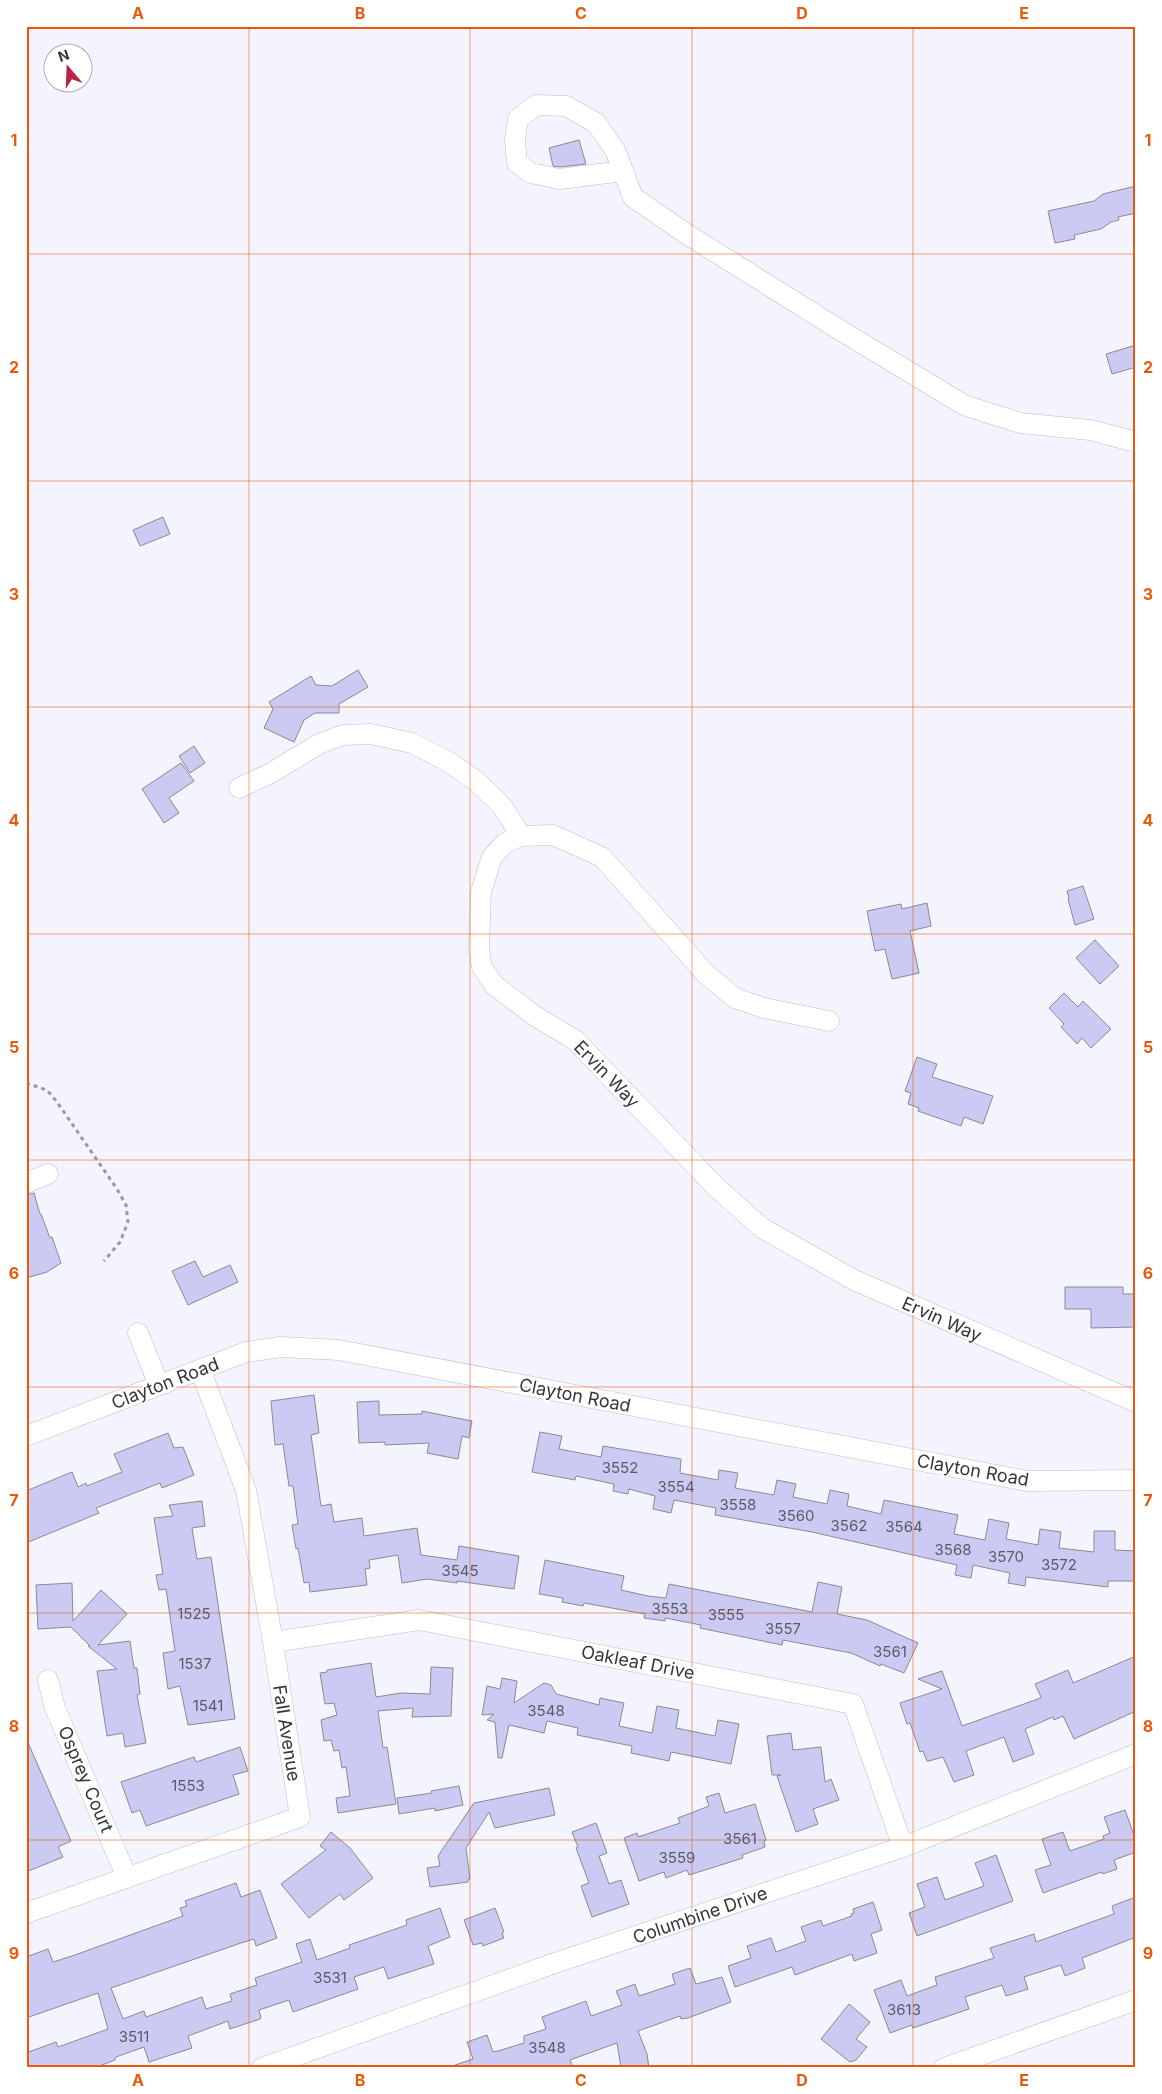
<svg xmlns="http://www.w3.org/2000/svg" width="1162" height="2094" font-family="Inter,sans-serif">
<rect width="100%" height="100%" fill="#f4f4fe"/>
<!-- building -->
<path fill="#cbcaf2" stroke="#8a8a93" d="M579,140L586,164L560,167L553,166L549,148Z
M1136,186V213L1118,217L1119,220L1111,222L1101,229L1074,235L1075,239L1055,243L1048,211L1094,201L1103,194Z
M1136,345V367L1112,374L1106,354Z
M163,517L170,534L140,546L133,530Z
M358,670L368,687L339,704V713H315L304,720L294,742L264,728L273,709L269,702L311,676L316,685L332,686Z
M194,746L205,763L190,773L179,756Z
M181,763L194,781L169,798L179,813L164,823L142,789Z
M1083,886L1094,919L1075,925L1068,899L1069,898L1067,891Z
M927,903L931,926L910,931L919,973L892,979L885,949L875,951L867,911L901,904L902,909Z
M1095,940L1119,966L1100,984L1076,958Z
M1064,993L1078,1007L1083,1001L1111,1029L1091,1048L1082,1038L1077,1044L1061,1027L1064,1024L1049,1008Z
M917,1057L937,1064L932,1077L993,1096L983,1124L964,1117L961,1126L918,1111L919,1108L908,1104L911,1093L905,1091Z
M34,1193L40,1214H41L50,1238L52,1237L61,1263L47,1272L26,1278V1195Z
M195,1261L203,1277L230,1265L238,1282L188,1305L172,1271Z
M1065,1287H1123V1294H1136V1327L1091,1328V1309H1065Z
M314,1395L319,1433L311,1435L321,1506L331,1504L334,1522L362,1518L364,1536L417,1528L421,1555L457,1560L459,1546L519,1556L514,1589L457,1581V1583L427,1579L402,1583L398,1555L369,1560L370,1568L365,1569L367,1585L310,1592L309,1582L304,1583L298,1548L296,1549L292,1525L298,1524L293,1486H289L283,1444L275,1445L271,1401Z
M379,1401V1415L422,1414V1411L472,1421L469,1438L462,1436L458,1459L427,1453L429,1443L385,1445V1442L359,1443L357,1402Z
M540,1432L562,1436L559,1449L601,1457L603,1446L681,1459L680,1473L718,1480L719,1470L738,1473L735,1488L774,1495L777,1480L796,1484L793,1497L827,1504L830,1490L849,1494L847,1506L881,1514L884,1500L958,1515L954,1534L985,1540L989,1519L1009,1523L1006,1539L1038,1545L1040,1529L1061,1532L1059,1548L1094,1552V1531H1115V1550L1136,1551V1581H1108V1587L1026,1577L1025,1586L1008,1583L1010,1573L973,1565L971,1578L955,1575L957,1565L812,1532L715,1515L716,1508L674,1500L671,1513L653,1509L655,1496L629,1489L628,1494L613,1491L614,1484L576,1476L575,1480L532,1472Z
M168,1433L174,1448L183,1447L194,1475L162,1488L160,1483L96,1508L99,1513L26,1543V1491L72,1472L78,1487L86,1483L87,1486L122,1472L114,1454Z
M202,1501L205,1526L192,1528L197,1559L211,1557L235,1719L188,1725L180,1686L168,1689L163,1653L175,1651L166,1589L159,1590L156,1575L163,1574L154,1518L173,1516L169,1505Z
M545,1560L624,1576L621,1590L648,1596L666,1598L669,1584L812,1612L818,1582L842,1587L837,1614L867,1620L918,1643L904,1673L881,1664L880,1666L851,1653L783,1640L782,1645L700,1628L701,1625L665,1618V1621L644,1618L645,1614L584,1603L583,1606L562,1602L563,1598L539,1594Z
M72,1583L73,1621L101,1590L127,1614L98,1645L130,1641L134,1668H137L140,1694L137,1695L146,1743L125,1747L123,1733L107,1736L97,1671L117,1669L88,1646H90L71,1627L38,1629L36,1585Z
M1136,1656V1711L1074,1739L1063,1716L1054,1720L1053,1717L1025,1729L1034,1754L1013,1762L1004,1737L966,1751L974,1775L954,1782L943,1757L929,1761H927L923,1751L920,1752L910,1723L907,1724L900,1703L942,1689L918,1679L942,1671L962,1726L1038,1699L1041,1697L1035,1684L1068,1670L1073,1683Z
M371,1663L376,1697L401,1693L430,1694L431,1667L453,1668L451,1716L412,1717L413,1708L378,1711L383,1748L387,1747L396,1804L338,1813L336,1798L350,1796L346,1767L342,1768L339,1750L334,1751L331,1740L324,1741L321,1720L337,1715L334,1703L325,1704L320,1673L327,1672V1670Z
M502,1678L517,1681L514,1703L544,1683L551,1685L556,1694L599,1705L600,1698L624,1703L619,1726L652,1733L657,1706L679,1710L676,1728L715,1736L718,1720L739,1724L731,1764L671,1752L669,1761L631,1753L632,1746L577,1735L578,1728L547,1721L544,1733L509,1725L502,1758H498L495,1722L487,1720L494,1714L482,1715L487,1686L500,1689Z
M791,1733L793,1750L821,1747L825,1782L831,1779L839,1800L813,1809L818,1824L796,1832L777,1776L781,1775H772L767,1736Z
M26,1738L71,1841L58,1847L63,1857L26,1872Z
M240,1747L248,1771L233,1775L239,1794L146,1826L140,1810L132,1813L121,1782L194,1757L196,1762Z
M459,1786L463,1805L435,1811V1808L399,1814L397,1798L432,1793L431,1791Z
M549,1788L555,1815L495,1828L489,1812L466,1848L470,1879H468V1882L430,1887L427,1868L440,1866L438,1856L474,1803Z
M719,1793L725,1813L755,1804L766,1840L764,1841L765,1847L742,1855L743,1858L689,1875L687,1870L666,1878L664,1872L639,1881L624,1838L637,1833L638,1837L680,1823L678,1818L709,1806L706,1797Z
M1125,1810L1136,1841V1852L1114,1860L1117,1869L1103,1874L1102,1872L1043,1893L1035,1870L1051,1865L1042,1839L1063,1832L1070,1851L1104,1839L1103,1836L1110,1833L1104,1817Z
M596,1823L607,1853L599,1856L609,1884L621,1880L629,1904L592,1917L581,1886L589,1883L576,1848L578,1847L572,1832Z
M331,1832L350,1848L373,1878L344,1900L340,1894L309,1918L281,1884L326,1850L320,1846Z
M996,1855L1013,1901L917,1936L909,1913L925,1907L917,1884L937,1877L945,1900L984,1886L975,1863Z
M236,1883L241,1897L260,1890L277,1938L256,1946L254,1939L241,1943L111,1988L123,2019L144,2011L146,2017L202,1997L206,2009L232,2001L230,1994L257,1985L255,1978L302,1962L296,1944L310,1939L317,1960L350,1948L349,1945L407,1925L406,1920L440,1908L450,1937L428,1946L434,1964L388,1979L384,1967L354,1977L358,1989L293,2012L289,2000L259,2010L261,2018L260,2019L230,2029L228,2021L188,2036L192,2048L149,2062L144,2047L116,2057L115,2060L94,2068H26V2053L56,2042L58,2047L108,2029L98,1993L26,2018V1957L48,1949L53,1962L72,1956L183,1916L180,1908L187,1906L185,1901Z
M1136,1897V1937L1082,1958L1085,1968L1065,1976L1061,1965L1024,1977L1028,1989L1006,1996L1002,1985L965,1997L969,2009L913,2028L912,2025L890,2033L874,1990L901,1980L907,1996L937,1985L935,1977L994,1958L990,1948L1034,1934L1036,1942L1114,1914L1112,1906Z
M873,1902L882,1930L871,1934L877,1953L854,1961L852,1954L795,1975L792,1967L735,1987L728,1966L751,1958L747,1946L771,1938L776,1952L806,1941L801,1927L821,1920L823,1926L852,1916L851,1914L854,1913L853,1909Z
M495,1908L504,1932L502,1933L504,1938L483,1946L482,1943L473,1945L464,1920Z
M690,1968L696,1984L722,1977L731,2002L688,2018L681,2019L680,2016L638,2031L647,2054L649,2068H621L617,2043L570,2060L573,2068H455V2065L473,2059L467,2042L487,2035L493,2052L498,2051L524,2043V2036L546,2029L542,2017L586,2001L591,2016L622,2005L616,1991L635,1984L639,1996L675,1984L672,1974Z
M849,2004L870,2022L856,2039L867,2047L856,2060L850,2062L821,2039Z"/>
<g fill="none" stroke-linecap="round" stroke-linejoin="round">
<defs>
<path id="minor" d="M623,171L559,179L531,173L517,163L515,140L518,119L536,105L566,106L596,123L615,150L633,197L685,233L835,327L964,405L1020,423L1090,430L1136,442
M239,788L271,773L319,744L343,735L371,734L412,743L449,762L476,781L502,806L521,836
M829,1021L764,1008L735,998L706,974L602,857L553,835L521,836L505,843L492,857L481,892L479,949L482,967L494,985L535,1016L575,1040L716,1187L762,1228L854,1280L1136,1402
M26,1183L48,1174
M138,1333L159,1385
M26,1436L246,1352L281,1347L339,1350L1027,1481L1136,1480
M273,1642L419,1620L853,1704L903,1847
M48,1680L55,1708L127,1878
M26,1913L300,1817L273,1642L246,1490L200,1369
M262,2068L555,1963L903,1847L1136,1754
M944,2068L1136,2000"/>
</defs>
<!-- minor casing -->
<use href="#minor" stroke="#bdbdc7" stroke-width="21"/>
<!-- path -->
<path stroke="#9999a0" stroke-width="3" stroke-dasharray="4 4" stroke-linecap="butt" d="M26,1083L47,1090L57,1102L117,1189L126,1205L128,1222L120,1242L104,1261"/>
<!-- minor -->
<use href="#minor" stroke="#fff" stroke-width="20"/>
</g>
<!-- grid -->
<path fill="none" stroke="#e8590c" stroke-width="1" stroke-opacity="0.55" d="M249,26V2068M470,26V2068M692,26V2068M913,26V2068M26,254H1136M26,481H1136M26,707H1136M26,934H1136M26,1160H1136M26,1387H1136M26,1613H1136M26,1840H1136"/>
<g text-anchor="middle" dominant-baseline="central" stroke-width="4" stroke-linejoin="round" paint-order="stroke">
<!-- number labels -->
<g font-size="15" fill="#5b5b68">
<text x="620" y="1467">3552</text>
<text x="676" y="1486">3554</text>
<text x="738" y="1504">3558</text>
<text x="796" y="1515">3560</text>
<text x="849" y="1525">3562</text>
<text x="904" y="1526">3564</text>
<text x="953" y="1549">3568</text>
<text x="1006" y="1556">3570</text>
<text x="1059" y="1564">3572</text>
<text x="460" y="1570">3545</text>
<text x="670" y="1608">3553</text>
<text x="194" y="1613">1525</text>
<text x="726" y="1614">3555</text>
<text x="783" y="1628">3557</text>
<text x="890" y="1651">3561</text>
<text x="195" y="1663">1537</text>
<text x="208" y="1705">1541</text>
<text x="546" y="1710">3548</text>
<text x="188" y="1785">1553</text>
<text x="740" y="1838">3561</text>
<text x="677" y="1857">3559</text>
<text x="330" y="1977">3531</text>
<text x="904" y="2009">3613</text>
<text x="134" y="2036">3511</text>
<text x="547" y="2047">3548</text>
</g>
<!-- street labels -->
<g font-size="18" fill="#36363a" stroke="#fff">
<text transform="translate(607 1074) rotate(46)">Ervin Way</text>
<text transform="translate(942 1319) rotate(24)">Ervin Way</text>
<text transform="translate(165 1383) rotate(-21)">Clayton Road</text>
<text transform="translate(575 1395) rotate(11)">Clayton Road</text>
<text transform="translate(973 1470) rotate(10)">Clayton Road</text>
<text transform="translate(638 1662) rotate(11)">Oakleaf Drive</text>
<text transform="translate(287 1733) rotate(81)">Fall Avenue</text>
<text transform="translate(86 1779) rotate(67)">Osprey Court</text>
<text transform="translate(700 1915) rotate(-19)">Columbine Drive</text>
</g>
</g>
<!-- border -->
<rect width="1162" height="2094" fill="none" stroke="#ffffff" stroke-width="55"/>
<!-- north arrow -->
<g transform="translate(68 68) rotate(341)"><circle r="24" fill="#ffffff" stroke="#afafb0"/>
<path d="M0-4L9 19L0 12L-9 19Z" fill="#b72546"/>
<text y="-8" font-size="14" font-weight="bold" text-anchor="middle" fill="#36363a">N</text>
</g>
<rect x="28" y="28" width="1106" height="2038" fill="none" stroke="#e8590c" stroke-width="2"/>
<g font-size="16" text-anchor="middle" font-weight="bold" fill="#e8590c">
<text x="138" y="19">A</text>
<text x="360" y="19">B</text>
<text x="581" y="19">C</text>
<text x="802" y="19">D</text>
<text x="1024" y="19">E</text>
<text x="14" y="146">1</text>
<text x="1148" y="146">1</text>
<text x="14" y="373">2</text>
<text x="1148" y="373">2</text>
<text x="14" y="600">3</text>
<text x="1148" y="600">3</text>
<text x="14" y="826">4</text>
<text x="1148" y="826">4</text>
<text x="14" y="1053">5</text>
<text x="1148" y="1053">5</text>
<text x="14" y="1279">6</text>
<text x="1148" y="1279">6</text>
<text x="14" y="1506">7</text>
<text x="1148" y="1506">7</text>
<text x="14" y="1732">8</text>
<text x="1148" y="1732">8</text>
<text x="14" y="1959">9</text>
<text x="1148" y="1959">9</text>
<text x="138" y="2086">A</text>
<text x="360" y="2086">B</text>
<text x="581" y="2086">C</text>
<text x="802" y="2086">D</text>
<text x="1024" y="2086">E</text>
</g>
</svg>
